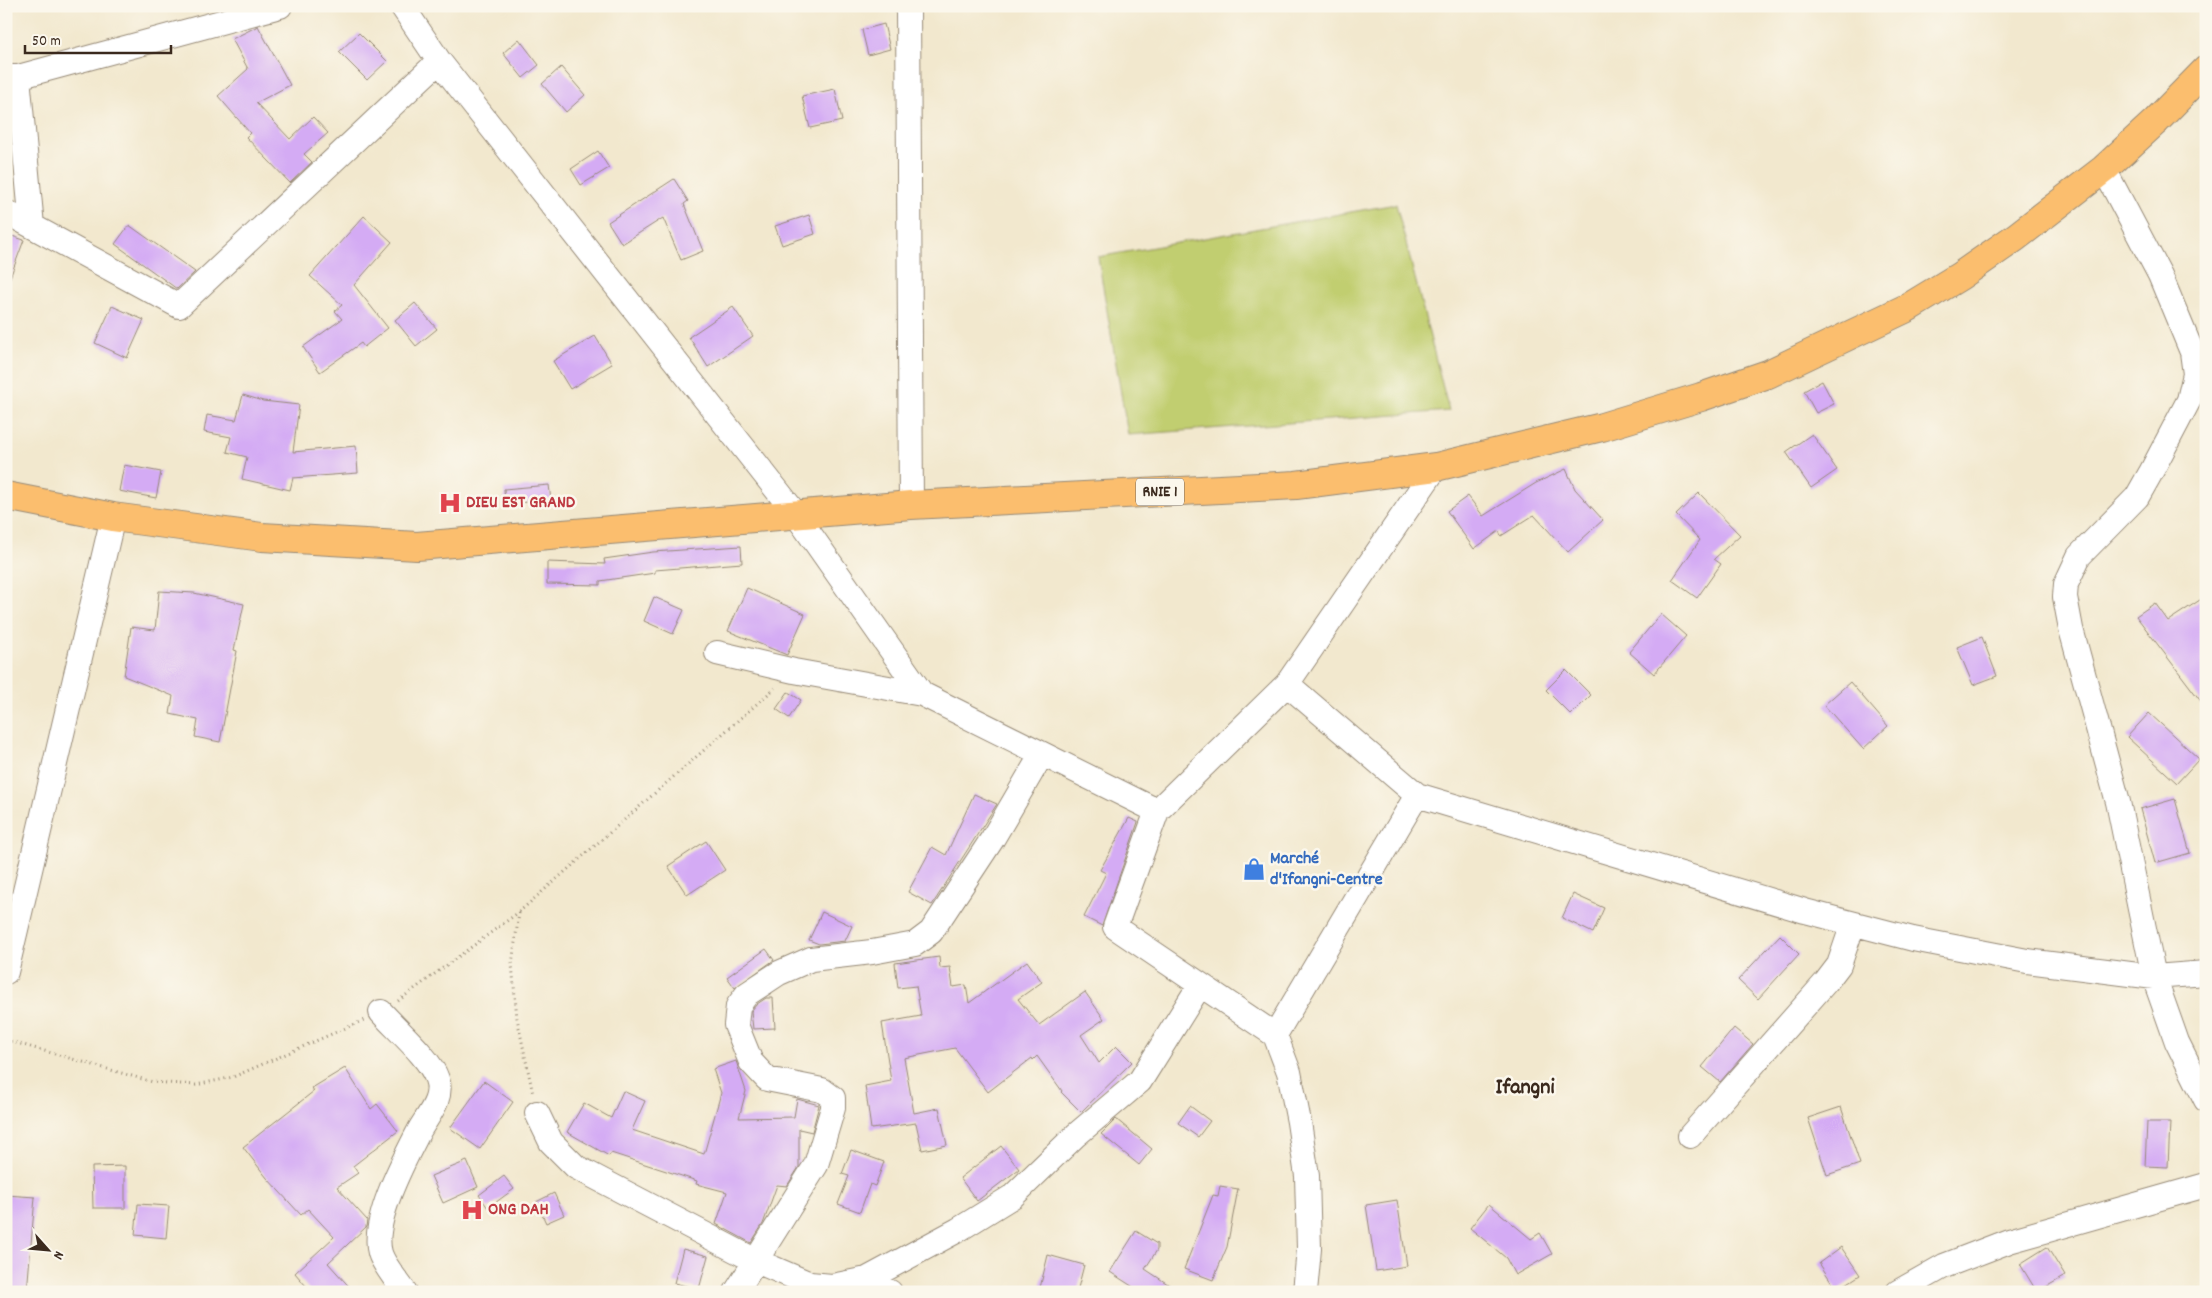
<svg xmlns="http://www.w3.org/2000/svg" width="2212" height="1298" font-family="Dekko,sans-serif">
<rect width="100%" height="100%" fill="#fbf7ec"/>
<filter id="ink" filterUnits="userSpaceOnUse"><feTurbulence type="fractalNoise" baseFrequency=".02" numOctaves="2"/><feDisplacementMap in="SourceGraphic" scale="10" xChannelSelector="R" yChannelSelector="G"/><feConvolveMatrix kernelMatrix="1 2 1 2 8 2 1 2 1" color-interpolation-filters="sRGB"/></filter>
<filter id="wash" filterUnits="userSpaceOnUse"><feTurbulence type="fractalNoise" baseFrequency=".0096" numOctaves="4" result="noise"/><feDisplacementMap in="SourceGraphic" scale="20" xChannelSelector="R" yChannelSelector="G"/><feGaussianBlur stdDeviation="1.12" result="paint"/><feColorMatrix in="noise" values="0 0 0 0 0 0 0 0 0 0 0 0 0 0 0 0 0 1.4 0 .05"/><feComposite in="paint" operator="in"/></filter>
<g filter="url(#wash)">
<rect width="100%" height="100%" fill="#f2e8ce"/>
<!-- green -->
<path fill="#c1ce6f" stroke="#7e7c46" d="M1396,204L1449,411L1128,435L1098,257Z"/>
<g id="blocks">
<!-- building -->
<path fill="#d4abf4" d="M884,24L890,49L868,55L862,30Z
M258,26L290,85L256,103L290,139L313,117L328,133L304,154L312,162L290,183L246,137L250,133L218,96L248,69L232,39Z
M359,33L387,61L367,80L339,52Z
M519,39L539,65L523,78L503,53Z
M561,67L585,95L566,112L542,84Z
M835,89L842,121L810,128L802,96Z
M598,151L609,168L581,185L571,169Z
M674,179L688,201L684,204L703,251L681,260L663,218L622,244L608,222Z
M809,215L815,234L782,245L775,226Z
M364,216L392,242L354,285L388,328L364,347L361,343L320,372L303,347L342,319L335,311L342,305L310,276Z
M129,225L195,272L177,289L115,244Z
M6,234L24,240L8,283H6Z
M415,303L437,329L416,346L395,320Z
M112,306L144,320L127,358L95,343Z
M733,307L753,336L708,367L689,337Z
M595,336L612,364L570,389L553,361Z
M1822,381L1834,404L1816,413L1804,391Z
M243,395L263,401L299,405L293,452L356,446L358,473L293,478L290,490L242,479L247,457L227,452L231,437L204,432L207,415L236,420Z
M1812,434L1837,470L1811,488L1786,452Z
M124,465L161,472L156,498L119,491Z
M1566,469L1575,489L1603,520L1568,552L1534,515L1501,536L1499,531L1474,549L1447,511L1468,496L1483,516L1536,483Z
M549,485L551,500L505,504L504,489Z
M1699,493L1740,535L1714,559L1721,564L1697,598L1672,580L1700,540L1676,515Z
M741,546L742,563L655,570V573L600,581V585L547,584V562L605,564L604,559L653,552Z
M747,588L805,614L787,655L728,631Z
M159,591L194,593L244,604L234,650L237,651L220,742L195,737L198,720L170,714L173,696L124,676L131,627L155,630Z
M2206,596V708L2136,616L2155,603L2168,621Z
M654,597L684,610L673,634L644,621Z
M1661,614L1686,636L1654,674L1629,652Z
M1982,637L1997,676L1973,685L1957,647Z
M1566,670L1591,695L1571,715L1546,690Z
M1850,682L1888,726L1863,749L1824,705Z
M788,692L801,700L789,718L776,709Z
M2149,713L2199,759L2177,783L2127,737Z
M974,794L997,804L932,905L908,892L932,847L946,855Z
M2175,799L2190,853L2155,863L2140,809Z
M1129,818L1138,822L1102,926L1084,917L1106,873L1100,870Z
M706,841L725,870L687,895L668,866Z
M1573,894L1604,908L1593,933L1562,918Z
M822,912L852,926L845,941L819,944L809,940Z
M1780,935L1799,954L1758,999L1738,980Z
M766,949L774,960L735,988L727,977Z
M939,957L940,968L950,967L953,987L966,985L969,1003L1027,961L1042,982L1018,999L1039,1025L1085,992L1104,1019L1081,1035L1099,1063L1116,1046L1132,1062L1081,1112L1061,1092L1062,1091L1037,1056L1033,1060L1032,1058L988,1092L955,1048L904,1058L914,1113L939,1108L947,1145L922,1150L916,1123L871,1129L865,1086L891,1081L882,1023L921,1016L916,986L898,988L895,963Z
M766,998H773L775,1028L753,1029L751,1011L757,1004Z
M1734,1028L1753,1044L1720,1082L1702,1067Z
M736,1061L746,1091L739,1118L794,1117L797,1099L819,1105L812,1132L799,1129V1167L787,1186L777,1185L763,1224L751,1243L716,1224L727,1192L696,1184L697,1181L611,1153L609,1156L567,1132L584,1103L611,1118L623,1091L645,1101L632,1130L704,1154L721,1093L713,1069Z
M345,1068L371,1109L377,1104L398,1131L353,1166L358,1173L337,1187L367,1220L366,1227L328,1263L354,1292H311L295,1273L334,1237L308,1209L301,1215L267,1178L243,1147L314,1091L312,1088Z
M484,1081L513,1102L480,1149L450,1128Z
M1190,1106L1210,1121L1198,1137L1178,1123Z
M1841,1107L1860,1164L1827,1175L1808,1118Z
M1116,1119L1152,1149L1139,1165L1101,1134Z
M2147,1122H2170L2168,1167L2145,1166Z
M1001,1146L1019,1169L977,1201L960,1178Z
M851,1150L884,1162L875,1186L870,1184L860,1212L838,1204L849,1176L842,1174Z
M467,1161L478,1187L443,1203L431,1176Z
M125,1166V1208H93L92,1167Z
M504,1176L514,1189L488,1208L479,1195Z
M1220,1186L1238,1189L1227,1247L1213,1280L1184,1269L1213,1195L1218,1196Z
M554,1193L564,1215L546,1223L536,1202Z
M6,1195L35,1197L27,1292H6Z
M1397,1200L1407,1266L1376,1271L1366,1205Z
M138,1204L169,1206L166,1238L135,1235Z
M1489,1204L1531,1239L1540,1233L1552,1254L1515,1275L1506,1258L1470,1228Z
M1136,1231L1157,1244V1250L1145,1269L1180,1292H1141L1110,1272Z
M1841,1247L1860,1275L1837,1290L1819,1263Z
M2047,1247L2065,1276L2037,1292L2020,1264Z
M683,1249L708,1256L699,1289L674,1283Z
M1048,1255L1084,1265L1077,1292H1039Z"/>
</g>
</g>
<g filter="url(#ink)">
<use href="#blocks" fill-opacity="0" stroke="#968976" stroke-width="1"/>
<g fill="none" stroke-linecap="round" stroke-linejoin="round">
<defs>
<path id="minor" d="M402,6L439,61L795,513L922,694L1157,811
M908,6L911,505
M6,77H18L280,6
M18,77L32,226
M2104,169L2160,275L2192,352L2195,374L2189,400L2150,474L2137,497L2079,556L2066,584L2065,597L2071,629L2118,802L2154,977L2177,1042L2206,1100
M6,212L179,306L439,61
M717,653L794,671L922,694
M1287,684L1417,795L1805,911L1913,939L2027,961L2154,977L2206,973
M6,972L113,517
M381,1012C397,1030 430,1058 437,1079C444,1099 427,1116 419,1131C404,1160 371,1222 380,1253C383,1264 398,1282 405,1292
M1275,1035L1417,795
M537,1113L551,1142L576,1167L754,1260L810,1284L832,1286L867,1279L958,1230L1013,1196L1076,1135L1140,1081L1200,985
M1690,1136L1826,982L1839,965L1853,924
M867,1279L890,1292
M736,1292L816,1165L833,1108V1098L822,1090L767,1079L751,1062L736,1025L738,1006L747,994L779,973L811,959L872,952L915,944L931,932L993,838L1042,754
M1305,1292L1309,1249L1307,1176L1299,1122L1289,1072L1275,1035L1115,927L1157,811L1287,684L1436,467
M1898,1292L1944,1266L2009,1241L2206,1185"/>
<path id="highway" d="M6,496L113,517L262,537L417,546L911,505L1296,485L1436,467L1602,427L1701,397L1768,374L1909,307L1960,276L2016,237L2104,169L2156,121L2206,70"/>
</defs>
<!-- minor casing -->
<use href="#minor" stroke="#968976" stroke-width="26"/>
<!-- highway casing -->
<use href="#highway" stroke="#968976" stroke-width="30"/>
<!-- path -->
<path stroke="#968976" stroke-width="3" stroke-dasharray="1 4" stroke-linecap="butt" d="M519,913L512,964L517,1018L533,1094
M398,1001L519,912L775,688
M6,1040L153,1082L196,1085L233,1077L364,1020"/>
<!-- minor -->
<use href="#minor" stroke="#fff" stroke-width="24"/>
<!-- highway -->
<use href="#highway" stroke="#fbbe6e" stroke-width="28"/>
</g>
</g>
<!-- icons -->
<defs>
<symbol id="hospital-bare" viewBox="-9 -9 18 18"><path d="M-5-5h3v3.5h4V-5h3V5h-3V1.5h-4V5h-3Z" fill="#e0444e" stroke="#fbf7ec" stroke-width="2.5" paint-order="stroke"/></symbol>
<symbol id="shop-bare" viewBox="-9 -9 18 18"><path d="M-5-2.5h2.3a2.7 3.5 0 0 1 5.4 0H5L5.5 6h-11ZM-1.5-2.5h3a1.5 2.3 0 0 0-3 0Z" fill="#3f7fe0" stroke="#fbf7ec" stroke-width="2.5" paint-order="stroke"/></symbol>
</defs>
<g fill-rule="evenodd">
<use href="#hospital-bare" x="434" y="487" width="32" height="32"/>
<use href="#shop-bare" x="1238" y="853" width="32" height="32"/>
<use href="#hospital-bare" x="456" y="1194" width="32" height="32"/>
</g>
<g text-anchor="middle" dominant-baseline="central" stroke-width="5" stroke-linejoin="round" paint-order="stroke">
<!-- shield labels -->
<rect fill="#fbf7ec" stroke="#75685c" stroke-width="1" x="1136" y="478.5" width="48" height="27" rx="4"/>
<g font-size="16" font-weight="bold" fill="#3b2a1e">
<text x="1160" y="492">RNIE 1</text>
</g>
<!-- health labels -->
<g font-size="18" font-weight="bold" fill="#be3a42" stroke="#fbf7ec" text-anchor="start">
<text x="466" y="503">DIEU EST GRAND</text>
<text x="488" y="1210">ONG DAH</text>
</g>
<!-- shop labels -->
<g font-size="18" font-weight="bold" fill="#366cbe" stroke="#fbf7ec" text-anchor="start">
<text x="1270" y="859">Marché<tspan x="1270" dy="21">d'Ifangni-Centre</tspan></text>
</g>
<!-- district labels -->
<g font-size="22" font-weight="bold" fill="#3b2a1e" stroke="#fbf7ec">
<text x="1525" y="1088">Ifangni</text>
</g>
</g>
<!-- margin -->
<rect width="2212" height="1298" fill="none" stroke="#fbf7ec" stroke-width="25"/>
<!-- north arrow -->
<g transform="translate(48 1250) rotate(117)" stroke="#fbf7ec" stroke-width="4" paint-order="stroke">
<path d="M0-4L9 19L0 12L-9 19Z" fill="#3b2a1e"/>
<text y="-8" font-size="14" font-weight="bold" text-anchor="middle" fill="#3b2a1e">N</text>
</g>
<!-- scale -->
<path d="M25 45v8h146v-8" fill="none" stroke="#3b2a1e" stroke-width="2.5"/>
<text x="32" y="45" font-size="15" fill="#3b2a1e" stroke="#fbf7ec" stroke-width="4" paint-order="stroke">50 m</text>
</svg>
